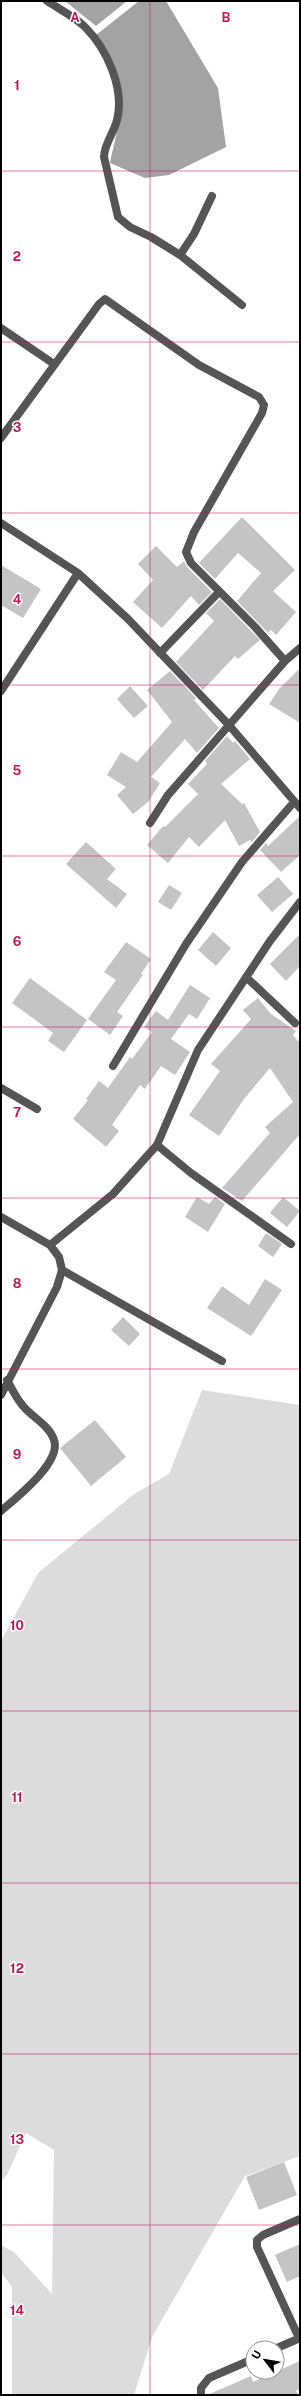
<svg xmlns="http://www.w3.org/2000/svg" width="301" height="2396" font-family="'Public Sans',sans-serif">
<rect width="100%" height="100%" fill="#fff"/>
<!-- green -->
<path fill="#dcdcdc" d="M202,1390L300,1405V2156L245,2176L152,2337L134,2395H12V2287L1,2272V2245L14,2252L52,2294L54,2150L26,2133L7,2175L1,2181V1641L38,1573L134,1494L169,1474Z"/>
<!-- water -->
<path fill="#a3a3a3" d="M65,1H127L96,26Z
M139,1H166L218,88L226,147L169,175L145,178L110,163C123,105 132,88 96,35Z"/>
<!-- building -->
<path fill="#c4c4c4" d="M242,517L295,570L273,591L296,612L276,635L271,630L268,633L237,601L261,573L238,553L215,579L199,563Z
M156,546L177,567L184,561L187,567L212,592L199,605L191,596L162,628L133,602L153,580L138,564Z
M1,565L41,589L23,618L1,605Z
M220,599L260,640L238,659L235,656L203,690L176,662L214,621L206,613Z
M300,668V723L269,704L279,689Z
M170,671L196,698L194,700L219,728L197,753L185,739L151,777L160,783L148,802L133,814L117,795L126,787L107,775L121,752L137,762L172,722L147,690Z
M130,686L148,706L134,718L117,699Z
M227,736L233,743L235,741L250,759L221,784L242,804L244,803L260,832L252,842L250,840L239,846L225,820L199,847L189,837L168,863L147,845L163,826L165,827L198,794L188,784L207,764L205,761Z
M300,816V855L281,872L260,850L266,843L268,846Z
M86,842L116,869L107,879L127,894L116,908L66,864Z
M278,877L293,894L272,912L257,895Z
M169,885L182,893L171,910L158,902Z
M213,932L231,948L216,966L198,950Z
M300,934V966L286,981L270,964Z
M126,942L151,959L141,974L143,975L117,1012L123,1016L110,1035L88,1019L116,980L104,972Z
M30,978L87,1020L64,1052L48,1041L53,1033L12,1003Z
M190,985L210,998L197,1019L189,1014L171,1039L190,1052L175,1075L161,1066L145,1089L140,1085L112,1125L119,1131L106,1147L73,1119L88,1100L86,1099L99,1081L108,1088L130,1057L132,1059L152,1032L144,1027L156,1011L168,1020Z
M258,998L271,1014L296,1031L293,1035L300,1043V1134L242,1201L222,1188L270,1133L265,1127L293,1102L270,1068L244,1099L219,1136L189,1115L220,1071L211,1064L251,1019L243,1010Z
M197,1197L209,1204L215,1197L225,1204L208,1232L185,1217Z
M283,1197L300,1211L287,1227L270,1213Z
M266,1233L282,1244L273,1257L258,1246Z
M265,1279L282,1290L251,1336L207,1308L222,1286L249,1305Z
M123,1317L140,1334L129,1346L111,1330Z
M95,1420L126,1457L91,1486L60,1448Z
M284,2162L297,2195L259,2210L246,2177Z
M300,2244V2276L287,2282L275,2255Z
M300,2361V2389L296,2391L298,2395H207L251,2376L253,2382Z"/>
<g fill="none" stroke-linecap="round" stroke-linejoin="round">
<!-- service -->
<path stroke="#555" stroke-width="8" d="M1,1088L37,1109
M1,1395L57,1287L62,1270
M1,1511C16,1498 62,1462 54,1440C50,1426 32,1417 23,1406C16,1398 12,1389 7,1380"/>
<!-- minor -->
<path stroke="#555" stroke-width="8" d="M47,1C59,9 75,17 85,27C107,49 125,89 117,120C114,133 104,144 104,157L118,217L130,227L151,237L180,255L242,305
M180,255L194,234L212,196
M1,328L54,364
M1,438L99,304L105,299L199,365L259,397L264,405L262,413L194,532L186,552L191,563L255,627L285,661L300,648
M1,523L78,573L128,619L228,724L300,808
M160,653L219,592
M1,691L78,573
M150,823L168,795L285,661
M246,977L295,1023
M113,1066L186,944L242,862L294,802
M157,1145L191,1173L291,1244
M1,1217L50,1245L113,1194L157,1145L198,1050L270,941L300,902
M50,1245L59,1257L62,1270L222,1361
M299,2338L257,2247V2240L263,2235L300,2219
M277,2348L300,2338
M201,2395V2388L209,2378L253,2359"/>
</g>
<!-- grid -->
<path fill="none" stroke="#c2185b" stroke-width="1" stroke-opacity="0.55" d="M150,1V2395M1,171H300M1,342H300M1,513H300M1,685H300M1,856H300M1,1027H300M1,1198H300M1,1369H300M1,1540H300M1,1711H300M1,1883H300M1,2054H300M1,2225H300"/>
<g font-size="13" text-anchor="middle" font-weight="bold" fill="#c2185b" stroke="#fff" stroke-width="3" stroke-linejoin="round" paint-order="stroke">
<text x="75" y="22">A</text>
<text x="226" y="22">B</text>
<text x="17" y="90">1</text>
<text x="17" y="261">2</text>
<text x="17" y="432">3</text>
<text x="17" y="604">4</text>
<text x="17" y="775">5</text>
<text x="17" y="946">6</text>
<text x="17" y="1117">7</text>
<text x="17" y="1288">8</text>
<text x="17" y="1459">9</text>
<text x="17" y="1630">10</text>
<text x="17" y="1802">11</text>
<text x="17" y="1973">12</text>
<text x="17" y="2144">13</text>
<text x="17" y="2315">14</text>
</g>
<!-- border -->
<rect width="301" height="2396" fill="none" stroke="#000000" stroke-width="4"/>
<!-- north arrow -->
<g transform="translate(265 2360) rotate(301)"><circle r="19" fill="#ffffff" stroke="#999999"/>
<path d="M0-3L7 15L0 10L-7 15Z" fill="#000000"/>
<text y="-6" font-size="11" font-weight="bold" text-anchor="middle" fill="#000000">U</text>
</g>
</svg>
